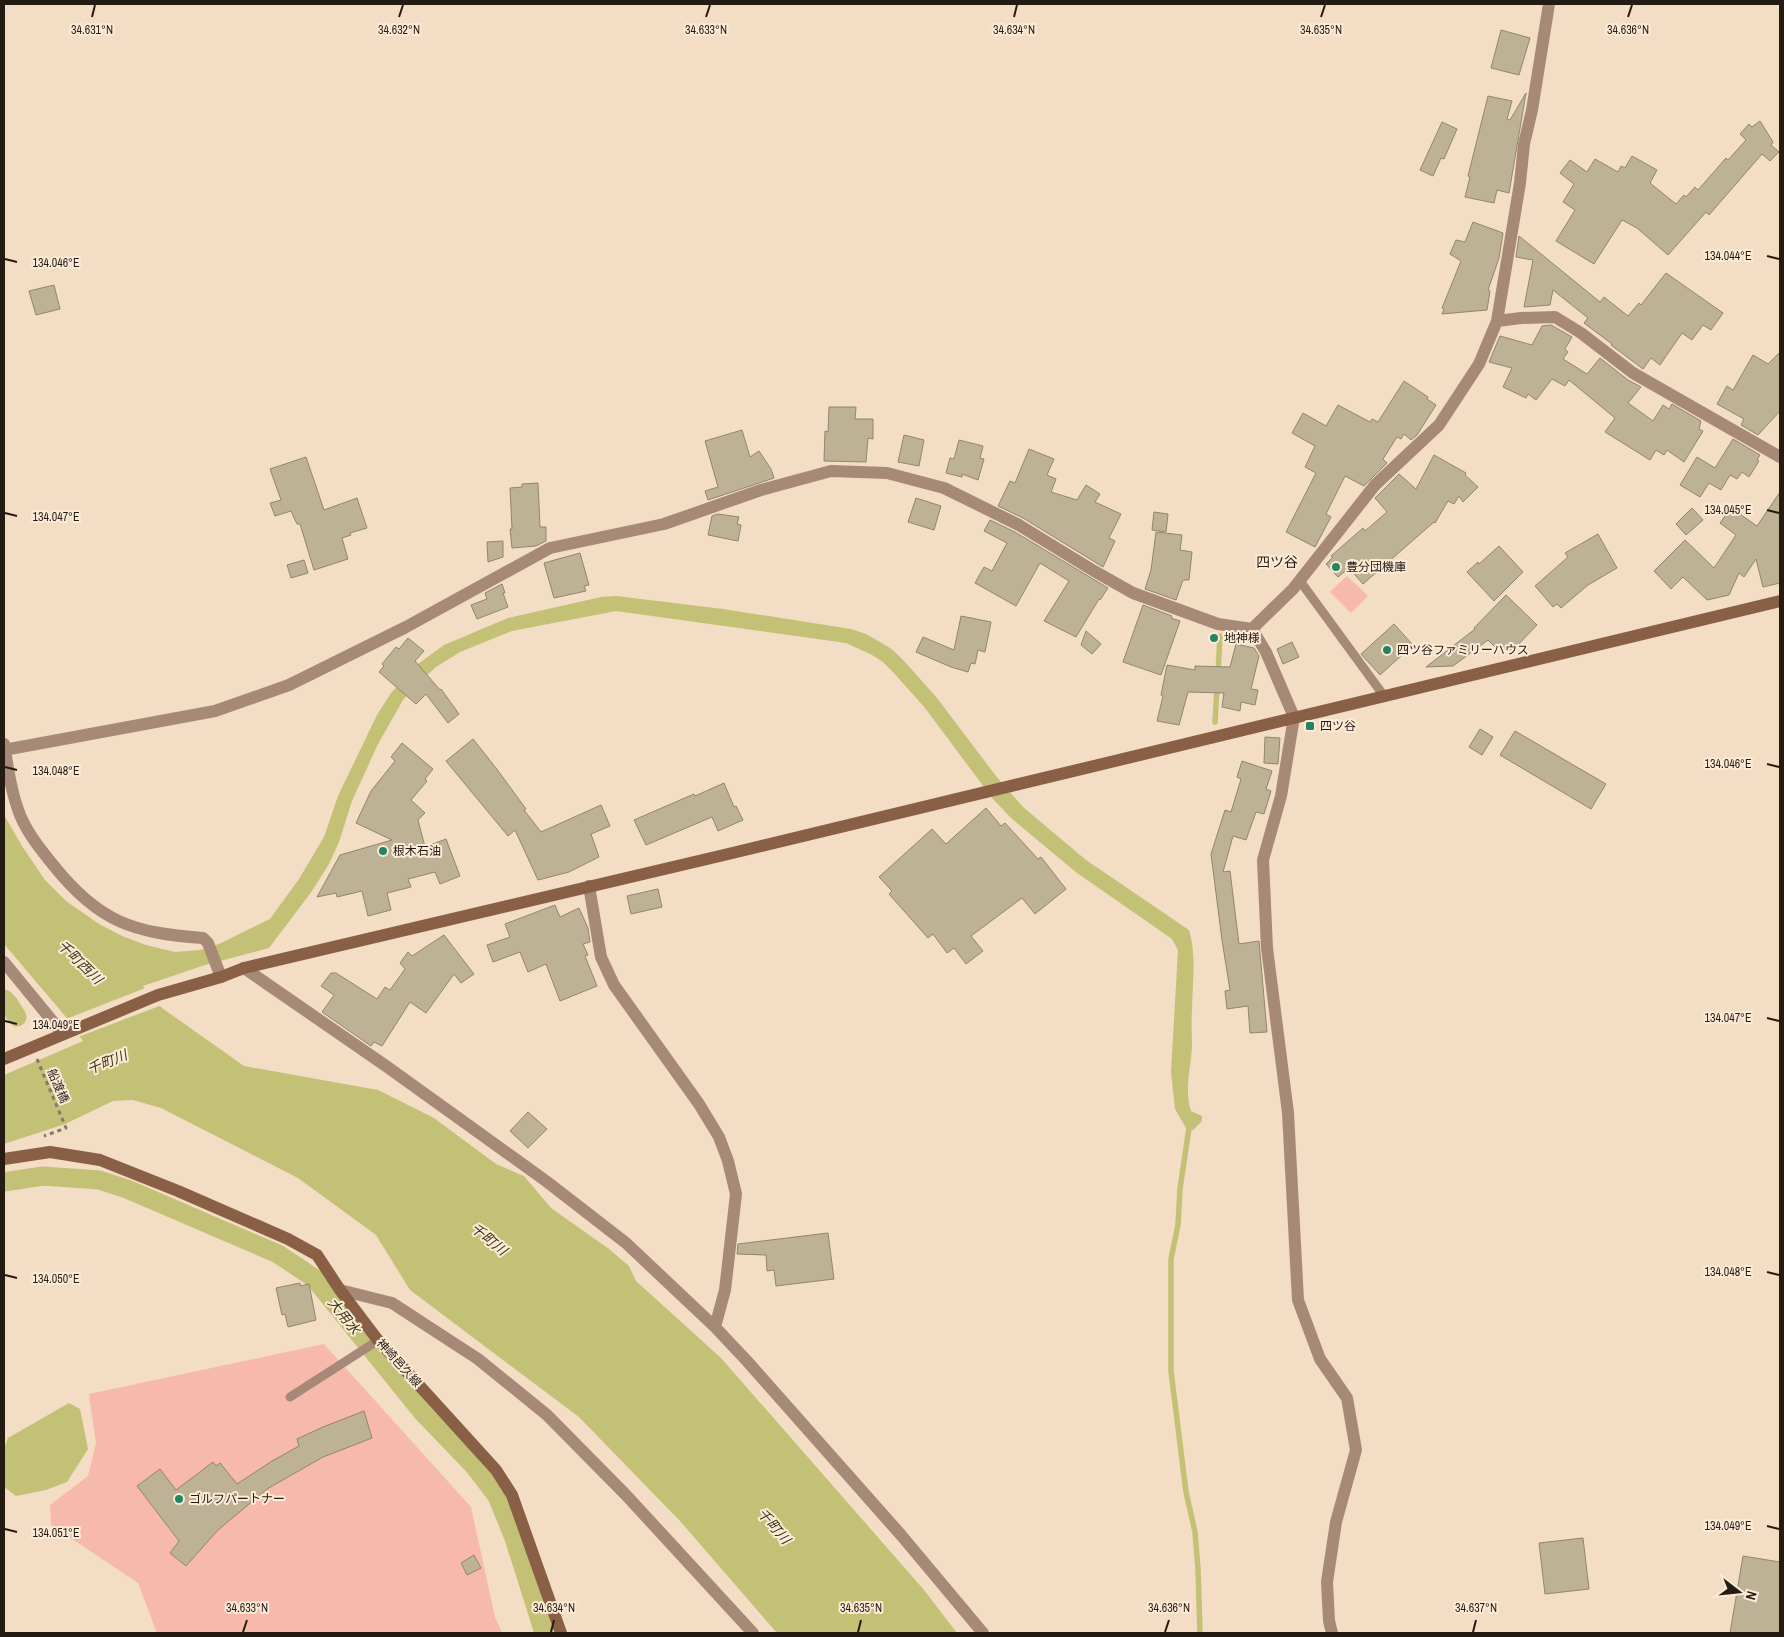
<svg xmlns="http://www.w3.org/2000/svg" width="1784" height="1637" font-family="'Archivo Narrow','Noto Sans JP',sans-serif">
<rect width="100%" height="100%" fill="#f3ddc4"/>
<!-- green -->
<path fill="#f7b9ab" d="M1347,576L1368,596L1351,613L1330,592Z
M324,1344L471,1507L495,1617L502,1633H157L138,1583L51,1525L50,1505L88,1476L96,1443L89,1394Z"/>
<!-- water -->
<path fill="#c3c175" d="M616,596L723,609L851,629L866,634L880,642L893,650L905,662L937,698L996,776L1023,807L1086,860L1189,930C1197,956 1192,985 1192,1011C1191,1023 1192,1034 1192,1046C1191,1068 1184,1090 1191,1111L1202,1116V1121L1193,1130L1186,1128L1175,1109L1171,1072L1178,950L1172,939L1077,873L1011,818L993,799L925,708L893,672L883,662L872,655L846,643L616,611L512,631L460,652L436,667L415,686L403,700L378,744L352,801L339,842L329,864L312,891L269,948L205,965L143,986L162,1008L244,1066L378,1090L434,1118L496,1164L524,1176L551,1208L609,1249L629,1266L636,1281L721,1358L924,1590L957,1633H777L680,1521L579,1417L410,1290L376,1235L298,1178L161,1108L133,1100L113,1101L65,1124L4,1144V1075L83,1041L66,1017L4,944V815L22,846L45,880L66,901L99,924L122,936L146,945L175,952L200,950L219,944L270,919L299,879L324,837L338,796L377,715L391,693L418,664L444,645L508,618L601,597Z
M69,1403L80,1409L88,1449L67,1482L46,1490L16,1496L4,1487V1448L8,1438Z"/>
<!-- pier -->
<path fill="#f3ddc4" d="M148,987L162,1005L78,1037L66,1019Z"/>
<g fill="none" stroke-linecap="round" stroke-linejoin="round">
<!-- stream -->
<path stroke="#c3c175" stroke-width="5.5" d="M1218,673L1220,636
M1215,722L1217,687
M1190,1121L1180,1189L1178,1225L1171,1259V1371L1186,1492L1195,1532L1198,1569L1200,1633"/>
<!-- canal -->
<path stroke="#c3c175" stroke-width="19" d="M4,999L9,1004L17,1017
M4,1182L43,1176L99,1180L127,1189L278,1254L314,1278L423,1413L474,1466L497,1496L514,1538L544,1633"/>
</g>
<!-- building -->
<path fill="#bdb296" stroke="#91866b" d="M1501,30L1530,38L1519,75L1491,68Z
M1526,93L1509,193L1497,190L1494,203L1465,197L1470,177L1468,176L1488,96L1512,101L1507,119L1510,120Z
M1760,121L1773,142L1771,145L1779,152L1770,161L1762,154L1709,215L1706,212L1668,255L1637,228L1622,220L1594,264L1556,241L1575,210L1563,202L1574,184L1560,173L1570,160L1587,172L1595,159L1618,172L1621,166L1625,168L1632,156L1657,170L1650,183L1676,204L1684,195L1686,197L1695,187L1698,190L1726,158L1728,160L1746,140L1740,134L1749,124L1752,127Z
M1442,122L1457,129L1444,159L1441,158L1433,176L1420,170Z
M1473,222L1503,233L1499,258L1488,290L1490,291L1487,310L1442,314L1444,309L1442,308L1461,261L1450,254L1456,240L1465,242Z
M1519,236L1600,302L1604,297L1628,316L1639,303L1641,305L1666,273L1723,313L1711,330L1703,325L1692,340L1682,333L1660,365L1651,358L1643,369L1611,345L1612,344L1584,323L1588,318L1553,290L1550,305L1524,307L1533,260L1516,257Z
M54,285L60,309L36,315L29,291Z
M1551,325L1572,337L1565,349L1568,352L1563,359L1587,374L1600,358L1628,380L1641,387L1628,403L1653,421L1663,405L1669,409L1672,404L1701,421L1699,429L1703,431L1684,462L1667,450L1664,455L1656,450L1650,460L1605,432L1615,418L1569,380L1565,386L1552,379L1536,400L1528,394L1526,398L1503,387L1512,368L1489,362L1500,336L1532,345L1542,326Z
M1780,352V411L1758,435L1741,425L1744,419L1717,404L1727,386L1733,390L1753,355L1768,364Z
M1404,381L1428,397L1427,399L1436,405L1417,435L1411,440L1404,434L1401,439L1397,437L1383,459L1387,463L1364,486L1345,476L1326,514L1331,517L1315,547L1286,532L1316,473L1305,467L1315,446L1292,433L1303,413L1326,426L1338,405L1370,422L1372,419L1378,422Z
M829,407H856L855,419H873V439L868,438L866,462L824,461L825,431L828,432Z
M742,430L750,457L759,451L771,469L774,478L708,500L705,491L718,487L705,441Z
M904,435L924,440L919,466L898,462Z
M1733,439L1760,455L1757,460L1759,461L1749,477L1742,472L1737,479L1730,475L1721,490L1709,483L1700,497L1680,485L1697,457L1715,468Z
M959,440L983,446L980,458L984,459L978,480L962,474V477L946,473L950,458L954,459Z
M1029,449L1054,459L1047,475L1056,479L1051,492L1077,500L1086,485L1100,494L1095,502L1121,514L1109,538L1115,541L1103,567L1023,518L998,506L1010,481L1015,483Z
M1434,455L1466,473L1465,475L1478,487L1463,502L1459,496L1454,504L1448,501L1435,523L1434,522L1363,584L1349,568L1338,577L1326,564L1333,557L1331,556L1363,528L1365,531L1387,512L1375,498L1399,474L1416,489Z
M306,457L324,510L357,498L367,528L350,533L351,535L342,538L348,559L314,570L300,524H297L291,511L275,516L270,503L281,500L270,469Z
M538,483L540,527H546V541L536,546L512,548L510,529H512L510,488L522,487V484Z
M1780,492V583L1763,587L1756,559L1744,577L1739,573L1729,595L1707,600L1683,577L1671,589L1654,571L1685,540L1714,568L1736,535L1720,523L1731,508L1757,526Z
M916,498L941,506L934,530L908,522Z
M1692,508L1703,520L1686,535L1676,524Z
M1154,512L1168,514L1166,532L1152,530Z
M718,514L739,517L737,524L741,525L738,541L708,535L712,516Z
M990,520L1015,532L1108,588L1100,600L1099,599L1076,637L1044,621L1069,581L1040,563L1016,606L975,583L984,567L992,571L1007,543L984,531Z
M1156,532L1182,535L1180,550L1192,552L1189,580H1183L1176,600L1145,589L1151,570Z
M1598,534L1617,568L1588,585L1561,608L1557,604L1553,607L1535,586L1568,557L1565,553Z
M503,541V557L488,562L487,542Z
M1499,546L1523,572L1494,601L1467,572L1478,562L1479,564Z
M580,553L589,585L584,586L586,591L554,598L544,563Z
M304,560L308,573L291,578L287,565Z
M502,584L505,593H503L508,607L477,619L471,605L487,599L485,593Z
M1506,595L1537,625L1513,650L1496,648L1488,640L1453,666L1426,667L1475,629L1474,628Z
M1143,605L1172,616L1171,618L1180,621L1161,675L1123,662Z
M961,616L991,622L985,652L978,650L975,664L971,663L968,672L951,667L916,652L923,637L954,650Z
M1394,624L1413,645L1380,675L1361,654Z
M1086,631L1101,644L1092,654L1081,645Z
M408,638L424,651L415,661L440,690L441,689L459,714L448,723L426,694L416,704L379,672L384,666L382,664L396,647L399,649Z
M1292,642L1299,657L1283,664L1277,649Z
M1236,644L1254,648L1259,656L1251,689L1258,690L1255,705L1241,702L1240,711L1222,707L1224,693L1188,692L1179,725L1157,721L1163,696L1161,695L1167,665L1195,670V666L1230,667Z
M1480,729L1493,737L1482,755L1469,747Z
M1515,731L1606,784L1591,809L1500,755Z
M1265,737L1280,738L1278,764L1264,763Z
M473,739L496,768L526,809L524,810L541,832L601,805L610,826L591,834L599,857L569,872L538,880L515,830L508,836L446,761Z
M402,743L433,769L425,779L427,781L411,800L425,813L418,820L425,847L446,839L460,876L440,884L435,872L408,879L411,887L387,893L391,910L368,916L362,891L337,897L336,893L317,897L340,855L392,840L356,823L371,791L395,761L391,757Z
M1242,761L1272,771L1266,789L1271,791L1264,814L1256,812L1246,840L1233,836L1223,872L1230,871L1239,944L1259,941L1267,1032L1250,1033L1248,1006L1227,1009L1225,991L1230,990L1222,940L1211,854L1225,810L1231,812L1241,779L1237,777Z
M724,783L734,807L736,806L743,820L718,831L712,817L646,845L634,820L694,794L695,796Z
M986,808L1001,826L1005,823L1038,859L1041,857L1066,889L1035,914L1022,898L971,936L983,951L966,964L954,948L947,953L933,934L928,938L889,894L892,891L879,877L932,829L946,844Z
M658,889L662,907L631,914L627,896Z
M555,905L560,917L579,908L588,928L590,942L583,944L588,955L585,956L597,986L560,1001L546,964L528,972L520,952L493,962L487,945L510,937L505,924Z
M444,935L474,974L461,983L454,974L426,1013L410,1002L382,1046L374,1042L371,1046L322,1012L334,995L321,986L331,973H336L377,999L385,987L390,990L405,969L400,963L408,952L412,956Z
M528,1112L547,1129L528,1148L510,1131Z
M828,1233L834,1279L776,1286L774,1270L767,1271L766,1255L737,1254L738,1244Z
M300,1283V1286L309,1284L316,1320L288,1327L285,1314L282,1315L276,1288Z
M364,1411L372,1438L323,1457L267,1489L218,1530L186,1566L170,1553L179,1541L137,1486L160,1469L176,1490L213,1462L216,1466L220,1463L237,1484L272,1461L299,1446L297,1439L323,1427Z
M1583,1538L1589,1589L1545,1594L1539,1543Z
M474,1555L481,1568L467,1575L461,1563Z
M1743,1556L1780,1562V1633H1730Z"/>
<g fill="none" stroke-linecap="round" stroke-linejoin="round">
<!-- path -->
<path stroke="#867867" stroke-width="3" stroke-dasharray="4 4" stroke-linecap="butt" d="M37,1059L66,1128L44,1136"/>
<!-- lane -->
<path stroke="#a78978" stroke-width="9" d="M1300,581L1384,696
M290,1397L374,1343L377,1339"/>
<!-- street -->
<path stroke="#a78978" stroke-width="12" d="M1497,321L1521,318L1555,317L1581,333L1633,373L1780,457
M1252,629L1293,589L1375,485L1439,425L1479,364L1497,321L1520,183L1524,144L1532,110L1549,4
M4,744C8,768 11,792 20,815C28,834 41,850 54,866C99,922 133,933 203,938L208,943L221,977
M4,750L215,711L289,685L406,627L550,548L664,524L761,490L831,471L887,473L944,488L1019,525L1094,571L1133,593L1218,624L1252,629L1266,652L1294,717L1281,796L1263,860L1267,948L1288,1113L1298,1300L1320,1359L1347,1398L1356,1450L1336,1522L1327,1582L1329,1621L1332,1633
M589,886L601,957L614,985L699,1104L719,1137L728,1161L736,1194L725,1290L715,1327
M4,962L63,1034
M244,968L386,1066L546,1181L626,1243L715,1327L747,1361L901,1535L983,1633
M340,1290L392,1303L478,1359L547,1415L626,1495L753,1633"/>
<!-- secondary -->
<path stroke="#895f46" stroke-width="12" d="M4,1059L158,995L221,977L244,968L724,855L1780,601
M4,1159L50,1152L100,1160L178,1191L288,1239L317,1255L340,1290L377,1339L496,1470L512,1495L561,1633"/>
</g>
<!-- ticks -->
<path fill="none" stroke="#241c13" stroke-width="2" d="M92,17L95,5M399,17L403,5M706,17L710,5M1014,17L1017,5M1321,17L1325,5M1628,17L1632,5M1767,256L1779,259M5,259L17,262M1767,510L1779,513M5,513L17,516M1767,764L1779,767M5,767L17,770M1767,1018L1779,1021M5,1021L17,1024M1767,1272L1779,1275M5,1275L17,1278M1767,1526L1779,1529M5,1529L17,1532M243,1632L247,1620M551,1632L554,1620M858,1632L861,1620M1165,1632L1169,1620M1473,1632L1476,1620"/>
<!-- markers -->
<g fill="#218661" stroke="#fdebd7" stroke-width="2">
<circle cx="1336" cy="567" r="5"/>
<circle cx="1214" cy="638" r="5"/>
<circle cx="1387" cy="650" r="5"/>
<rect x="1305" y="721" width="10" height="10" rx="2.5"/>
<circle cx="383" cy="851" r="5"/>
<circle cx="179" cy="1499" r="5"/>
</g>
<g text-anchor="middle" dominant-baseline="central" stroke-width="4" stroke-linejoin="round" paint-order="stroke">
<!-- poi labels -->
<g font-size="12" fill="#241c13" stroke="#fdebd7" text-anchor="start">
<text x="1346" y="567">豊分団機庫</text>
<text x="1224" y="638">地神様</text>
<text x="1397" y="650">四ツ谷ファミリーハウス</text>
<text x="1320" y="726">四ツ谷</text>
<text x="393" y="851">根木石油</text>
<text x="189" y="1499">ゴルフパートナー</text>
</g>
<!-- street labels -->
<g font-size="12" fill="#241c13" stroke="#fdebd7">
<text transform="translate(58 1086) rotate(67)">船渡橋</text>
<text transform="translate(399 1363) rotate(48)">神崎邑久線</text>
</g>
<!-- neighbourhood labels -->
<g font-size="14" fill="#241c13" stroke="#fdebd7">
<text x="1277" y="562">四ツ谷</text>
</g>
<!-- water labels -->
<g font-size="14" font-style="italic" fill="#3a3917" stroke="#fdebd7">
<text transform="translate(80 962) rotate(44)">千町西川</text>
<text transform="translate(107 1062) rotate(-22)">千町川</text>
<text transform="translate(489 1239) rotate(39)">千町川</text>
<text transform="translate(344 1316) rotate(51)">大用水</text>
<text transform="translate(774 1526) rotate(49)">千町川</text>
</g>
</g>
<g font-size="12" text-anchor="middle" fill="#241c13" stroke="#fdebd7" stroke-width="4" stroke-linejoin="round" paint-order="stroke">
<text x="92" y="34">34.631°N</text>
<text x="399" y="34">34.632°N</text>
<text x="706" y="34">34.633°N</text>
<text x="1014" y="34">34.634°N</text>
<text x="1321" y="34">34.635°N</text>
<text x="1628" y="34">34.636°N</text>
<text x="1728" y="260">134.044°E</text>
<text x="56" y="267">134.046°E</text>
<text x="1728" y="514">134.045°E</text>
<text x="56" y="521">134.047°E</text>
<text x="1728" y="768">134.046°E</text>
<text x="56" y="775">134.048°E</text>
<text x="1728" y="1022">134.047°E</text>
<text x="56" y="1029">134.049°E</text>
<text x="1728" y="1276">134.048°E</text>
<text x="56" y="1283">134.050°E</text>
<text x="1728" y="1530">134.049°E</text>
<text x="56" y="1537">134.051°E</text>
<text x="247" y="1612">34.633°N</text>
<text x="554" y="1612">34.634°N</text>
<text x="861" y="1612">34.635°N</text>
<text x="1169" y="1612">34.636°N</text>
<text x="1476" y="1612">34.637°N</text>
</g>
<!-- border -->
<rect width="1784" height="1637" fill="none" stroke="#241c13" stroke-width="10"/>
<!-- north arrow -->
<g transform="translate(1739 1592) rotate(106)" stroke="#fdebd7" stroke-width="4" paint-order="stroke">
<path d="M0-4L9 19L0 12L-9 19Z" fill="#241c13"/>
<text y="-8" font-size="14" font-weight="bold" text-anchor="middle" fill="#241c13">N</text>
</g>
</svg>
